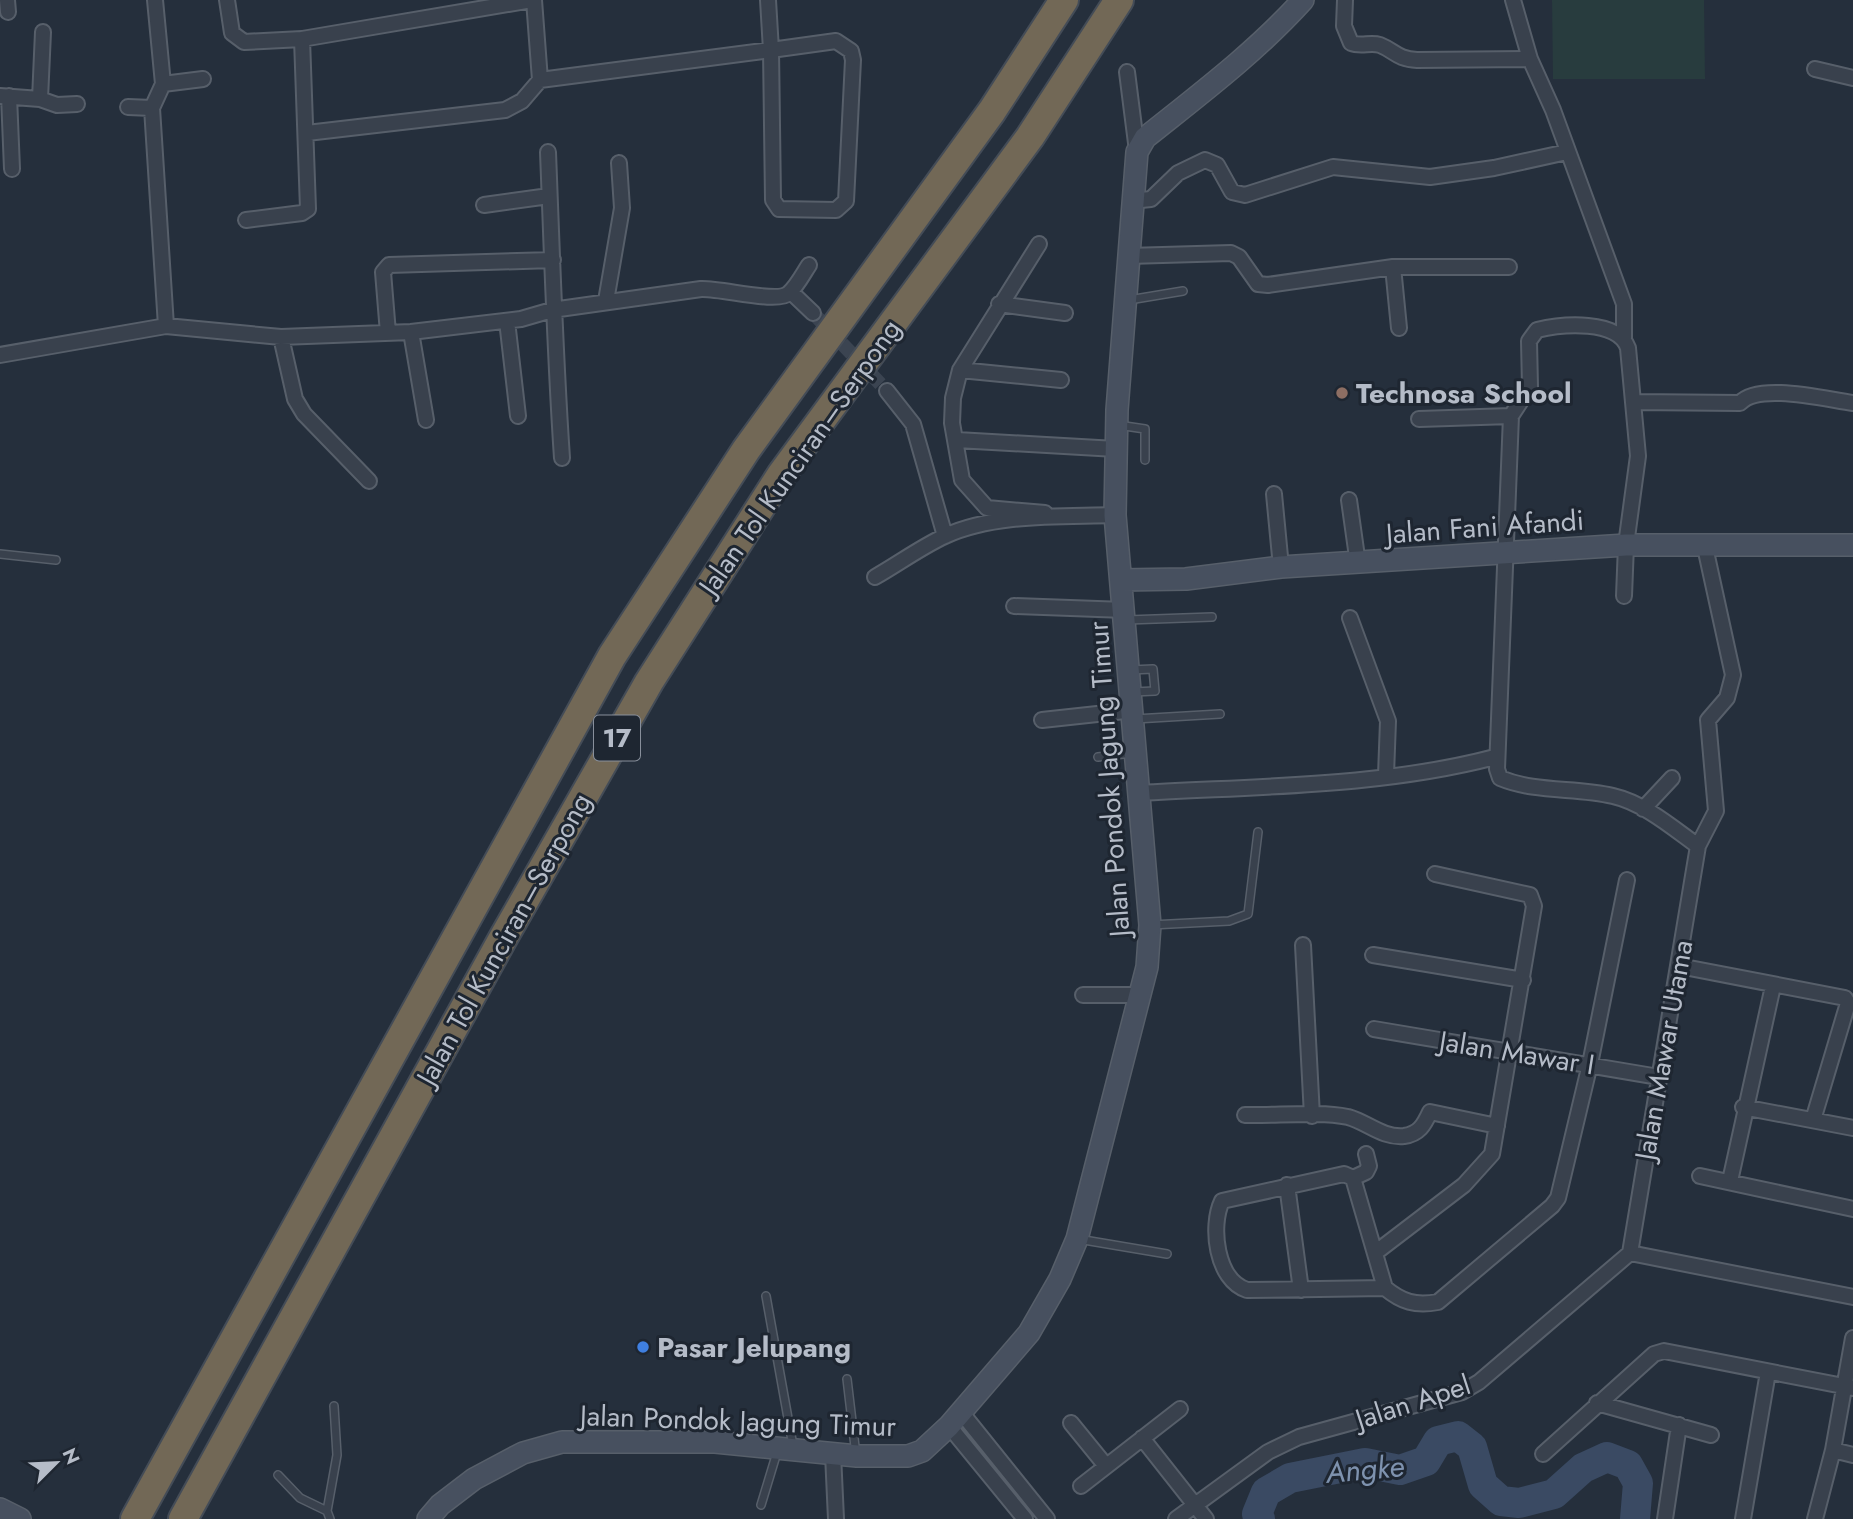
<svg xmlns="http://www.w3.org/2000/svg" width="1853" height="1519" font-family="Jost,sans-serif">
<rect width="100%" height="100%" fill="#252f3c"/>
<!-- park -->
<path fill="#283c3e" d="M1552,0H1704L1705,79H1553Z"/>
<g fill="none" stroke-linecap="round" stroke-linejoin="round">
<!-- river -->
<path stroke="#3a4a63" stroke-width="30" d="M1260,1519L1257,1514L1266,1492L1290,1478L1365,1463L1400,1470L1426,1461L1438,1441L1458,1436L1472,1447L1483,1485L1501,1501L1519,1503L1554,1494L1583,1468L1607,1457L1628,1465L1638,1483L1635,1519"/>
<!-- street-tunnel -->
<path stroke="#3b4451" stroke-width="14" stroke-dasharray="14 7" stroke-linecap="butt" d="M813,313L887,391"/>
<defs>
<path id="lane" d="M1129,300L1183,291
M1118,425L1145,429V460
M0,554L56,560
M1127,620L1212,617
M1130,670L1153,669L1155,691L1133,692
M1135,719L1220,714
M1098,757L1132,753
M1151,925L1229,921L1248,914L1258,832
M1078,1239L1167,1254
M766,1296L793,1446
M847,1379L856,1455
M278,1475L300,1498L327,1511L330,1519
M761,1505L778,1449
M327,1511L337,1455L334,1406"/>
<path id="street" d="M7,0L8,12
M155,0L163,84
M227,0L232,33L244,42L302,39
M534,0L540,80
M1345,0L1344,26L1351,43C1361,47 1370,42 1380,45C1395,51 1397,59 1417,60L1530,59
M1513,0L1530,59L1553,110L1624,304V338
M836,41L851,51L853,60L846,201L836,210L779,209L773,200L771,50Z
M1815,69L1853,78
M1127,72L1137,151
M203,79L163,84L152,108L166,326L281,337L411,332L521,319L552,310L701,289C722,288 778,304 789,293C797,286 803,274 809,265
M0,96L40,99L43,32
M9,96L12,169
M40,99L57,105L77,104
M128,107L152,108
M307,133L505,110L522,101L540,80L771,50L768,0
M548,152C552,254 555,356 562,458
M1131,201L1151,199L1178,173L1205,160L1217,165L1232,192L1245,195L1333,167L1430,177L1494,168L1567,152
M484,205L549,196
M246,220L302,213L308,209L302,39L532,0
M1039,244L960,370L953,398L952,423L962,480L987,508L1045,513
M1128,256L1231,253L1239,257L1258,284L1268,285L1393,267H1509
M1393,267L1399,328
M791,292L813,313
M606,301L622,208L619,163
M999,304L1065,313
M507,321L518,416
M411,332L426,420
M388,333L383,272L389,265L553,260
M281,337L295,399L304,414L369,481
M0,355L166,326
M960,370L1061,380
M887,391L913,424L945,536
M1634,402L1740,403C1759,382 1828,400 1853,403
M1419,419L1511,416
M957,440L1116,449
M1274,494L1281,567
M1349,500L1358,564
M875,577C898,564 921,547 945,536C995,513 1061,517 1115,515
M1624,596L1626,545L1638,456L1628,348C1618,319 1562,324 1537,330L1529,341L1530,387L1511,416L1497,769L1500,778C1536,793 1576,787 1613,796C1644,803 1673,828 1698,846
M1014,606L1125,610
M1350,618L1388,721L1386,775
M1042,720L1134,710
M1140,793C1257,786 1381,787 1495,757
M1643,809L1672,778
M1303,945L1312,1116
M1373,955L1523,980
M1679,966L1845,998L1848,1003L1813,1120
M1083,995H1141
M1374,1029L1659,1077
M1743,1107L1853,1128
M1245,1115C1276,1116 1318,1111 1348,1117C1367,1122 1382,1138 1404,1136C1419,1134 1424,1125 1430,1112L1497,1126
M1344,1174L1353,1178L1385,1288L1247,1290C1216,1280 1210,1226 1222,1201Z
M1700,1176L1853,1209
M1353,1178L1366,1172L1369,1166L1366,1154
M1730,1181L1773,986
M1287,1185L1301,1290
M1375,1253L1464,1185L1492,1154L1534,906L1530,895L1435,874
M1630,1253L1698,846L1716,811L1708,720L1727,698L1733,675L1705,547
M1630,1253L1853,1297
M1385,1288C1402,1302 1415,1306 1438,1302L1552,1206L1558,1198L1590,1064L1627,880
M1597,1403L1711,1435
M961,1412L1047,1519
M1071,1423L1106,1466
M949,1426L1025,1519
M1142,1438L1206,1519
M1833,1450L1853,1455
M833,1454L836,1519
M1543,1454L1654,1354L1664,1351L1853,1388
M1081,1486L1180,1409
M1176,1519L1268,1452L1299,1437L1462,1392L1479,1382L1630,1253
M1665,1519L1679,1425
M1743,1519L1768,1372
M1815,1519L1833,1450L1853,1338"/>
<path id="secondary" d="M1121,580L1186,579L1281,567L1626,545H1853
M0,1509L20,1519
M428,1519L440,1505L474,1479L523,1453L562,1442H715L857,1456H908L922,1451L949,1426L1029,1333L1060,1279L1077,1239L1147,967L1150,925L1115,515L1117,410L1137,152L1145,138C1200,94 1256,52 1303,0"/>
<path id="highway" d="M135,1519L612,656L746,450L992,111L1064,0
M183,1519L502,940L649,682L781,475L1030,137L1119,0"/>
</defs>
<!-- lane casing -->
<use href="#lane" stroke="#575f6a" stroke-width="10"/>
<!-- street casing -->
<use href="#street" stroke="#575f6a" stroke-width="18"/>
<!-- secondary casing -->
<use href="#secondary" stroke="#575f6a" stroke-width="24"/>
<!-- highway casing -->
<use href="#highway" stroke="#444c57" stroke-width="32"/>
<!-- lane -->
<use href="#lane" stroke="#39414d" stroke-width="7"/>
<!-- street -->
<use href="#street" stroke="#39414d" stroke-width="14"/>
<!-- secondary -->
<use href="#secondary" stroke="#47505f" stroke-width="21"/>
<!-- highway -->
<use href="#highway" stroke="#726856" stroke-width="28"/>
</g>
<!-- markers -->
<circle fill="#8d6e63" stroke="#1e2631" stroke-width="2.5" cx="1342" cy="393" r="7"/>
<circle fill="#3f7fe0" stroke="#1e2631" stroke-width="2.5" cx="643" cy="1347" r="7"/>
<g text-anchor="middle" dominant-baseline="central" stroke-width="6" stroke-linejoin="round" paint-order="stroke">
<!-- shield labels -->
<rect fill="#1e2631" stroke="#888f9b" stroke-width="2" x="594" y="715.5" width="46" height="45" rx="5"/>
<g font-size="26" font-weight="bold" fill="#b5bcc8">
<text x="617" y="738">17</text>
</g>
<!-- poi labels -->
<g font-size="28" font-weight="bold" fill="#b5bcc8" stroke="#1e2631" text-anchor="start">
<text x="1356" y="393">Technosa School</text>
<text x="657" y="1347">Pasar Jelupang</text>
</g>
<!-- street labels -->
<g font-size="28" fill="#b5bcc8" stroke="#1e2631">
<text transform="translate(800 457) rotate(-55)">Jalan Tol Kunciran–Serpong</text>
<text transform="translate(1485 527) rotate(-4)">Jalan Fani Afandi</text>
<text transform="translate(1109 779) rotate(-94)">Jalan Pondok Jagung Timur</text>
<text transform="translate(504 939) rotate(-61)">Jalan Tol Kunciran–Serpong</text>
<text transform="translate(1664 1050) rotate(-80)">Jalan Mawar Utama</text>
<text transform="translate(1517 1053) rotate(9)">Jalan Mawar I</text>
<text transform="translate(1413 1402) rotate(-18)">Jalan Apel</text>
<text transform="translate(738 1421) rotate(2)">Jalan Pondok Jagung Timur</text>
</g>
<!-- water labels -->
<g font-size="30" font-style="italic" fill="#7e92ae" stroke="#1e2631">
<text transform="translate(1365 1469) rotate(-5)">Angke</text>
</g>
</g>
<!-- north arrow -->
<g transform="translate(56 1463) rotate(66)" stroke="#1e2631" stroke-width="5" paint-order="stroke">
<path d="M0-5L12 26L0 18L-12 26Z" fill="#b5bcc8"/>
<text y="-10" font-size="19" font-weight="bold" text-anchor="middle" fill="#b5bcc8">N</text>
</g>
</svg>
